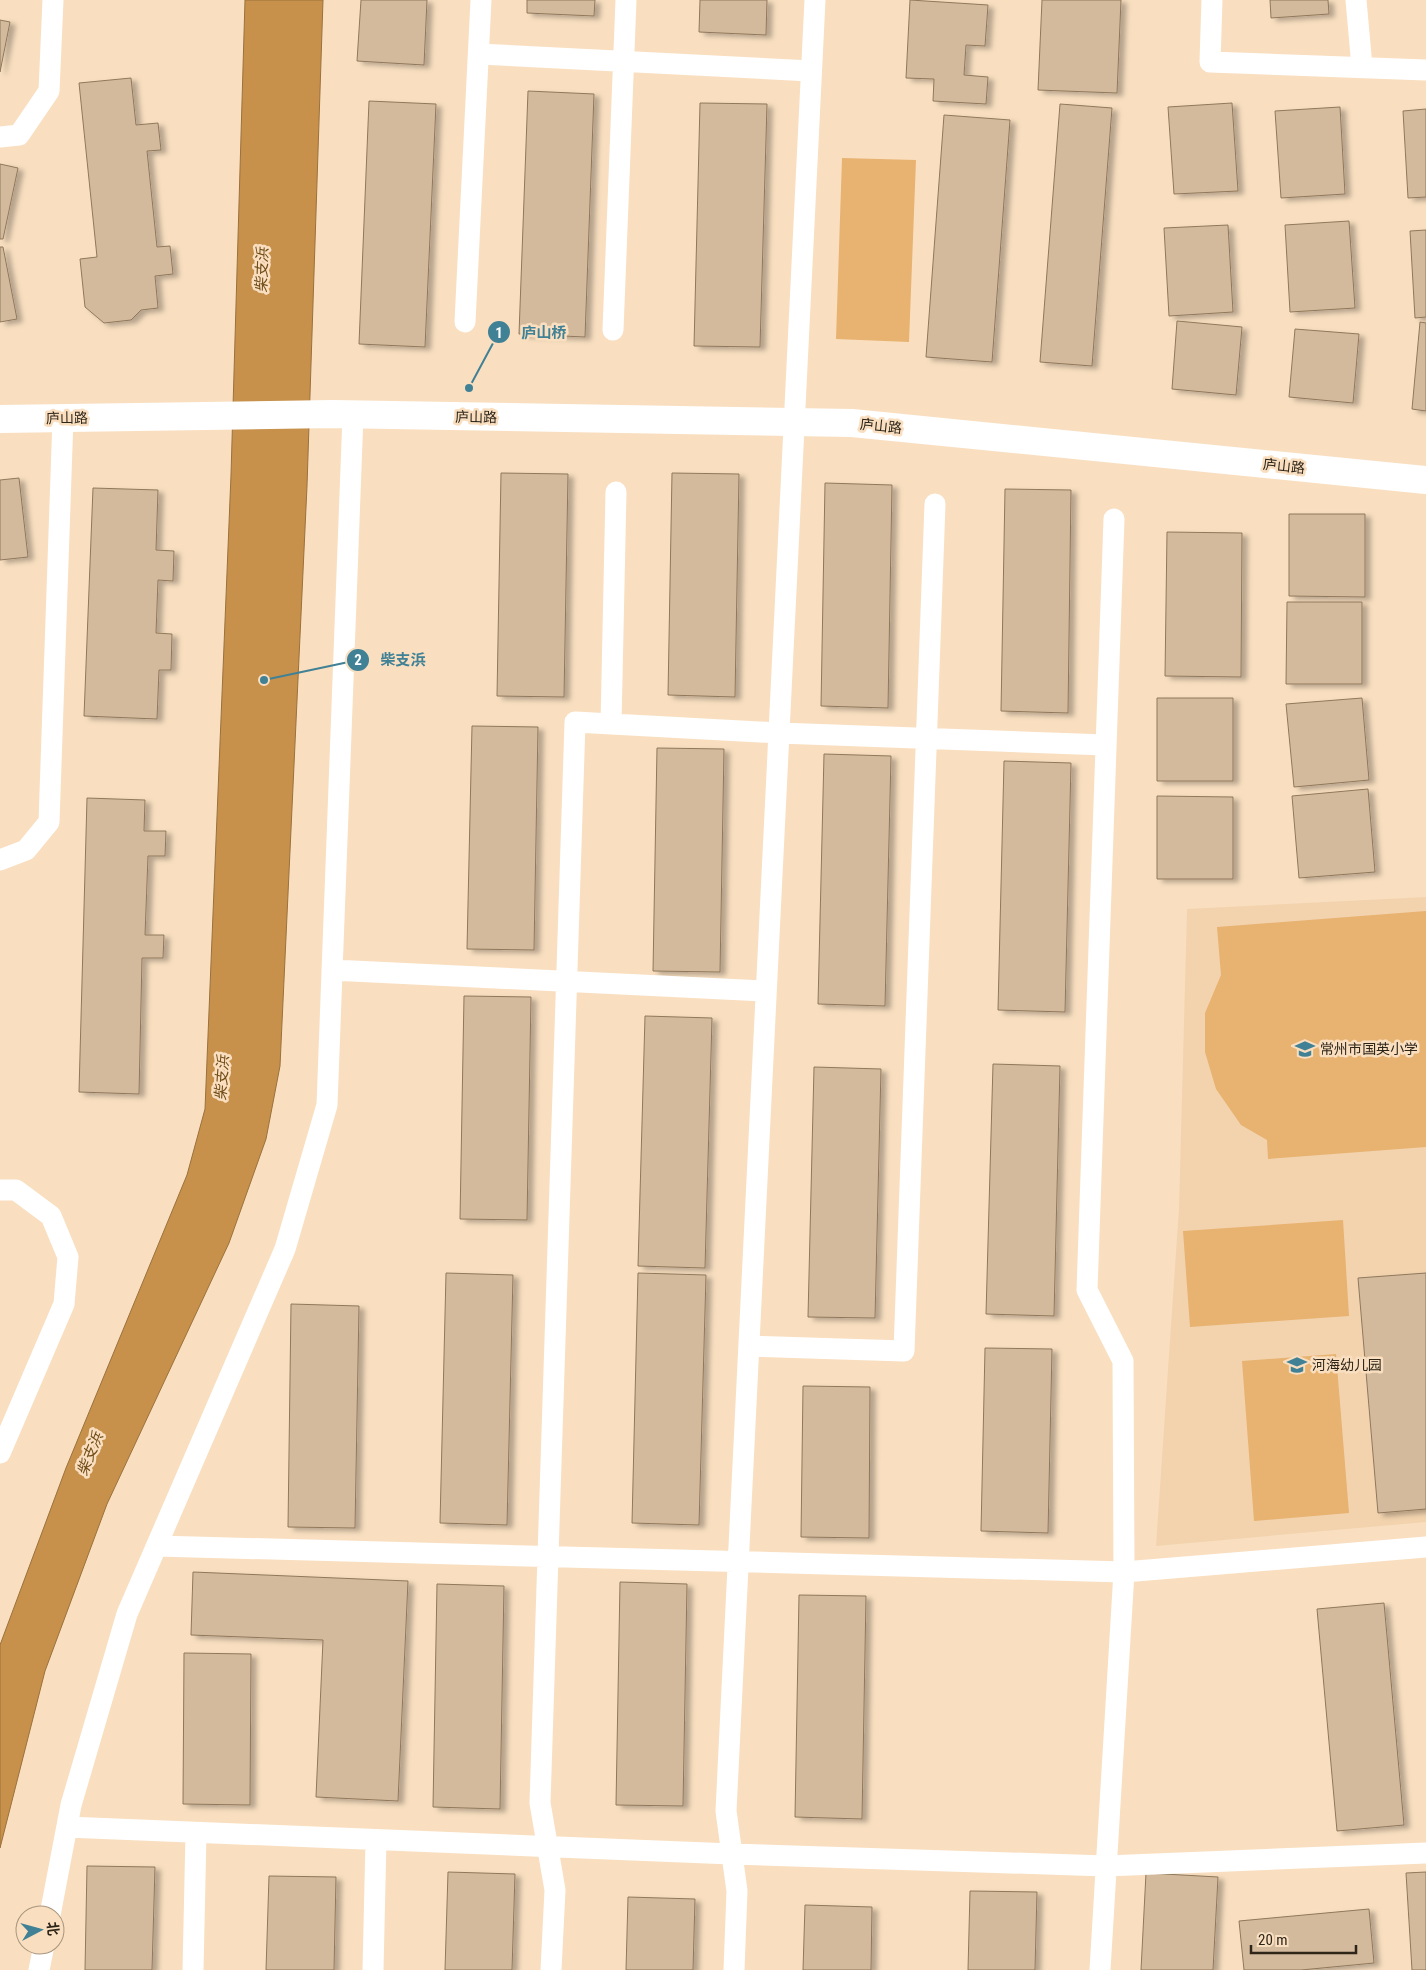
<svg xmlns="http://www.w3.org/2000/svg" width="1426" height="1970" font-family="'Roboto Condensed','Noto Sans SC',sans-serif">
<defs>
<filter id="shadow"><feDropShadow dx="5.5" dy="3" stdDeviation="2.5" flood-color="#0004"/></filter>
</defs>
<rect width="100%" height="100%" fill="#f9dfc0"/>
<!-- built -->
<path fill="#f2d3ae" d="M1426,897V1522L1156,1546L1179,1208L1187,909Z"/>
<!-- green -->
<path fill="#e8b270" d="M842,158L916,160L909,342L836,339Z
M1426,911V1147L1268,1159L1267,1140L1241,1125L1216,1089L1205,1052V1013L1221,975L1217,927Z
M1343,1220L1349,1316L1190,1327L1183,1231Z
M1336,1354L1349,1513L1254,1521L1242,1361Z"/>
<!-- water -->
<path fill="#c8914b" stroke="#9a713c" d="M245,0H323L307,486L280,1066L266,1139L229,1243L107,1504L45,1671L0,1848V1645L66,1468L187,1175L205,1109L231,475Z"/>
<!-- building -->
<path fill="#d3ba9c" stroke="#90785c" filter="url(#shadow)" d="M361,0H427L424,65L357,61Z
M527,0H595L594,16L527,13Z
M700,0H767L766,35L699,32Z
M910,0L988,5L985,46L966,45L964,75L988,77L986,104L933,101L934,79L906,78Z
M1042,0H1121L1117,93L1038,90Z
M1270,0H1328L1329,14L1271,18Z
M0,20L10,22L0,72Z
M131,78L136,125L158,123L161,150L147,151L157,247L170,246L173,274L155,276L158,308L141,310L131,320L104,323L85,307L80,259L97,257L79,83Z
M528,91L594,94L585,337L519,334Z
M369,101L436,104L425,347L359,344Z
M700,103L767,104L760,347L694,346Z
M1232,103L1238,191L1174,194L1168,107Z
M1060,104L1112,108L1092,366L1040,362Z
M1340,107L1345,194L1281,198L1275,111Z
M1426,109V197L1408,198L1403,111Z
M944,115L1010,120L992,362L926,357Z
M0,164L18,168L3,239H0Z
M1349,221L1355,308L1290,312L1285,225Z
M1228,225L1233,312L1169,316L1164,228Z
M1426,230V317L1415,318L1410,231Z
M0,247H3L17,319L0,322Z
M1177,321L1242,327L1236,395L1172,389Z
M1420,322L1426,323V411L1412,409Z
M1295,329L1359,334L1353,403L1289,397Z
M501,473L568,474L564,697L497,696Z
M672,473L739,474L735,697L668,695Z
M19,478L28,557L0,560V480Z
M825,483L892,485L888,708L821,706Z
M93,488L158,490L156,550L174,551L173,581L158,580L156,633L172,634L171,670H159L157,719L84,716Z
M1005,489L1071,490L1068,713L1001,711Z
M1289,514H1365V597L1289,596Z
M1167,532L1242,533L1241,677L1165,676Z
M1287,602H1362V684H1286Z
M1157,698H1233V781H1157Z
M1362,698L1369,780L1294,787L1286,704Z
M472,726L538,727L534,950L467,949Z
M657,748L724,749L720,972L653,971Z
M824,754L891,756L885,1006L818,1004Z
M1004,761L1071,763L1065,1012L998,1010Z
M1368,789L1375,872L1299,878L1292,796Z
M1157,796L1233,797V879H1157Z
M87,798L145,800L144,831H166L165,856H148L145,935H164L163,958H142L139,1094L79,1092Z
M464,996L531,997L527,1220L460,1219Z
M645,1016L712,1018L705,1268L638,1266Z
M993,1064L1060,1066L1054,1316L986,1314Z
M814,1067L881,1069L875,1318L808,1317Z
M446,1273L513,1275L507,1525L440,1523Z
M638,1273L706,1275L699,1525L632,1523Z
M1426,1273V1509L1378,1513L1358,1278Z
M291,1304L359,1306L355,1528L288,1527Z
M985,1348L1052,1349L1048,1533L981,1531Z
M803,1386L870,1387L869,1538L801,1537Z
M193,1572L408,1581L398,1801L316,1797L323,1640L191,1635Z
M620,1582L687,1584L683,1806L616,1805Z
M437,1584L504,1586L500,1809L433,1807Z
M799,1595L866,1596L862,1819L795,1817Z
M1384,1603L1404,1825L1337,1831L1317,1609Z
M184,1653L251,1654L250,1805L183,1804Z
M87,1866L155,1867L152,1970H85Z
M448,1872L515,1874L512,1970H445Z
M1426,1872V1970H1412L1406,1873Z
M1146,1873L1218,1877L1213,1970H1141Z
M269,1876L336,1877L334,1970H266Z
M970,1891L1037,1892L1035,1970H968Z
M628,1897L695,1899L693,1970H626Z
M805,1905L872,1907L871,1970H803Z
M1369,1909L1374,1963L1301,1970H1244L1239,1921Z"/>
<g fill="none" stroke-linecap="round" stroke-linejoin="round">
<!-- service -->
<path stroke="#fff" stroke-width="21" d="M1212,0L1210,62L1426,70
M1356,0L1362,67
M479,54L811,71
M0,137L19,135L49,91L53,0
M465,322L481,0
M613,330L626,0
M611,724L616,492
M0,860L26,850L49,822L63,418
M332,970L766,991
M0,1190H16L51,1216L68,1257L64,1304L0,1453
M749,1346L904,1351L935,504
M157,1546L1124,1572L1426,1547
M67,1827L732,1854L1106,1866L1426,1853
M50,1915L71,1805L127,1614L285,1249L327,1105L353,415
M39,1970L44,1945
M193,1970L196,1833
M373,1970L376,1840
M551,1970L555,1890L540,1803L575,722L779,733L1105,745
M734,1970L737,1891L726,1811L815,0
M1100,1970L1124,1572L1123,1361L1087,1290L1114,519"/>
<!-- tertiary -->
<path stroke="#fff" stroke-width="28" d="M0,419L333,414L852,423L1426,480"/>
</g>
<!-- icons -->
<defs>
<symbol id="school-bare" viewBox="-9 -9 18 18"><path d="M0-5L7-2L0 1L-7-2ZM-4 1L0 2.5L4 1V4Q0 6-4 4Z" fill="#418195" stroke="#f9dfc0" stroke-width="2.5" paint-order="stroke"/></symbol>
</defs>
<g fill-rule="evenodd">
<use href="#school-bare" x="1291" y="1035" width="28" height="28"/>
<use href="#school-bare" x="1283" y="1351" width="28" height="28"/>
</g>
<g text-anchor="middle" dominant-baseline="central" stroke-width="5" stroke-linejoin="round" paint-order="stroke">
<!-- street labels -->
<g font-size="14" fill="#2e2519" stroke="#f9dfc0">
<text transform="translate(476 417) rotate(1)">庐山路</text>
<text transform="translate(67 418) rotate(-1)">庐山路</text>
<text transform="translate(881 426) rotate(6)">庐山路</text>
<text transform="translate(1284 466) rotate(6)">庐山路</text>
</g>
<!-- poi labels -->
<g font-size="14" fill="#2e2519" stroke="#f9dfc0" text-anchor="start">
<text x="1320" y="1049">常州市国英小学</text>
<text x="1312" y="1365">河海幼儿园</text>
</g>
<!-- water labels -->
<g font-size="15" font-style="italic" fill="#714c17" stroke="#f9dfc0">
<text transform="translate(262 270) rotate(-88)">柴支浜</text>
<text transform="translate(222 1078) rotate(-86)">柴支浜</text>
<text transform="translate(90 1454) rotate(-68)">柴支浜</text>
</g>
</g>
<!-- callouts -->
<path fill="none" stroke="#418195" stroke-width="2" d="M469 388L499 332M264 680L358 660"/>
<g fill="#418195" stroke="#f9dfc0" stroke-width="2">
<circle cx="469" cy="388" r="5"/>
<circle cx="264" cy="680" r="5"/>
<circle cx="499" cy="332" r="12"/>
<circle cx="358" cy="660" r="12"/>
</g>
<g font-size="15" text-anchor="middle" font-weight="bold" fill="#fff">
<text x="499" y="338">1</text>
<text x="358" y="665">2</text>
</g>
<g font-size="15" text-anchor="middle" font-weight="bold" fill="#418195" stroke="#f9dfc0" stroke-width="5" stroke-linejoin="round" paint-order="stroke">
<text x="544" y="338">庐山桥</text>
<text x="403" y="665">柴支浜</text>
</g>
<!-- north arrow -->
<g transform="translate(40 1930) rotate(84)"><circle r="24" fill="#f9dfc0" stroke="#a8957d"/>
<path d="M0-4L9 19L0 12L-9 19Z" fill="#418195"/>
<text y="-8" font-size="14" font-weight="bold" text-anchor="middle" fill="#2e2519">北</text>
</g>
<!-- scale -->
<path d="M1251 1945v8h105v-8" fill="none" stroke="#2e2519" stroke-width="2.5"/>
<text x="1258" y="1945" font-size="15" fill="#2e2519" stroke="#f9dfc0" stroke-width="4" paint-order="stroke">20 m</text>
</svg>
